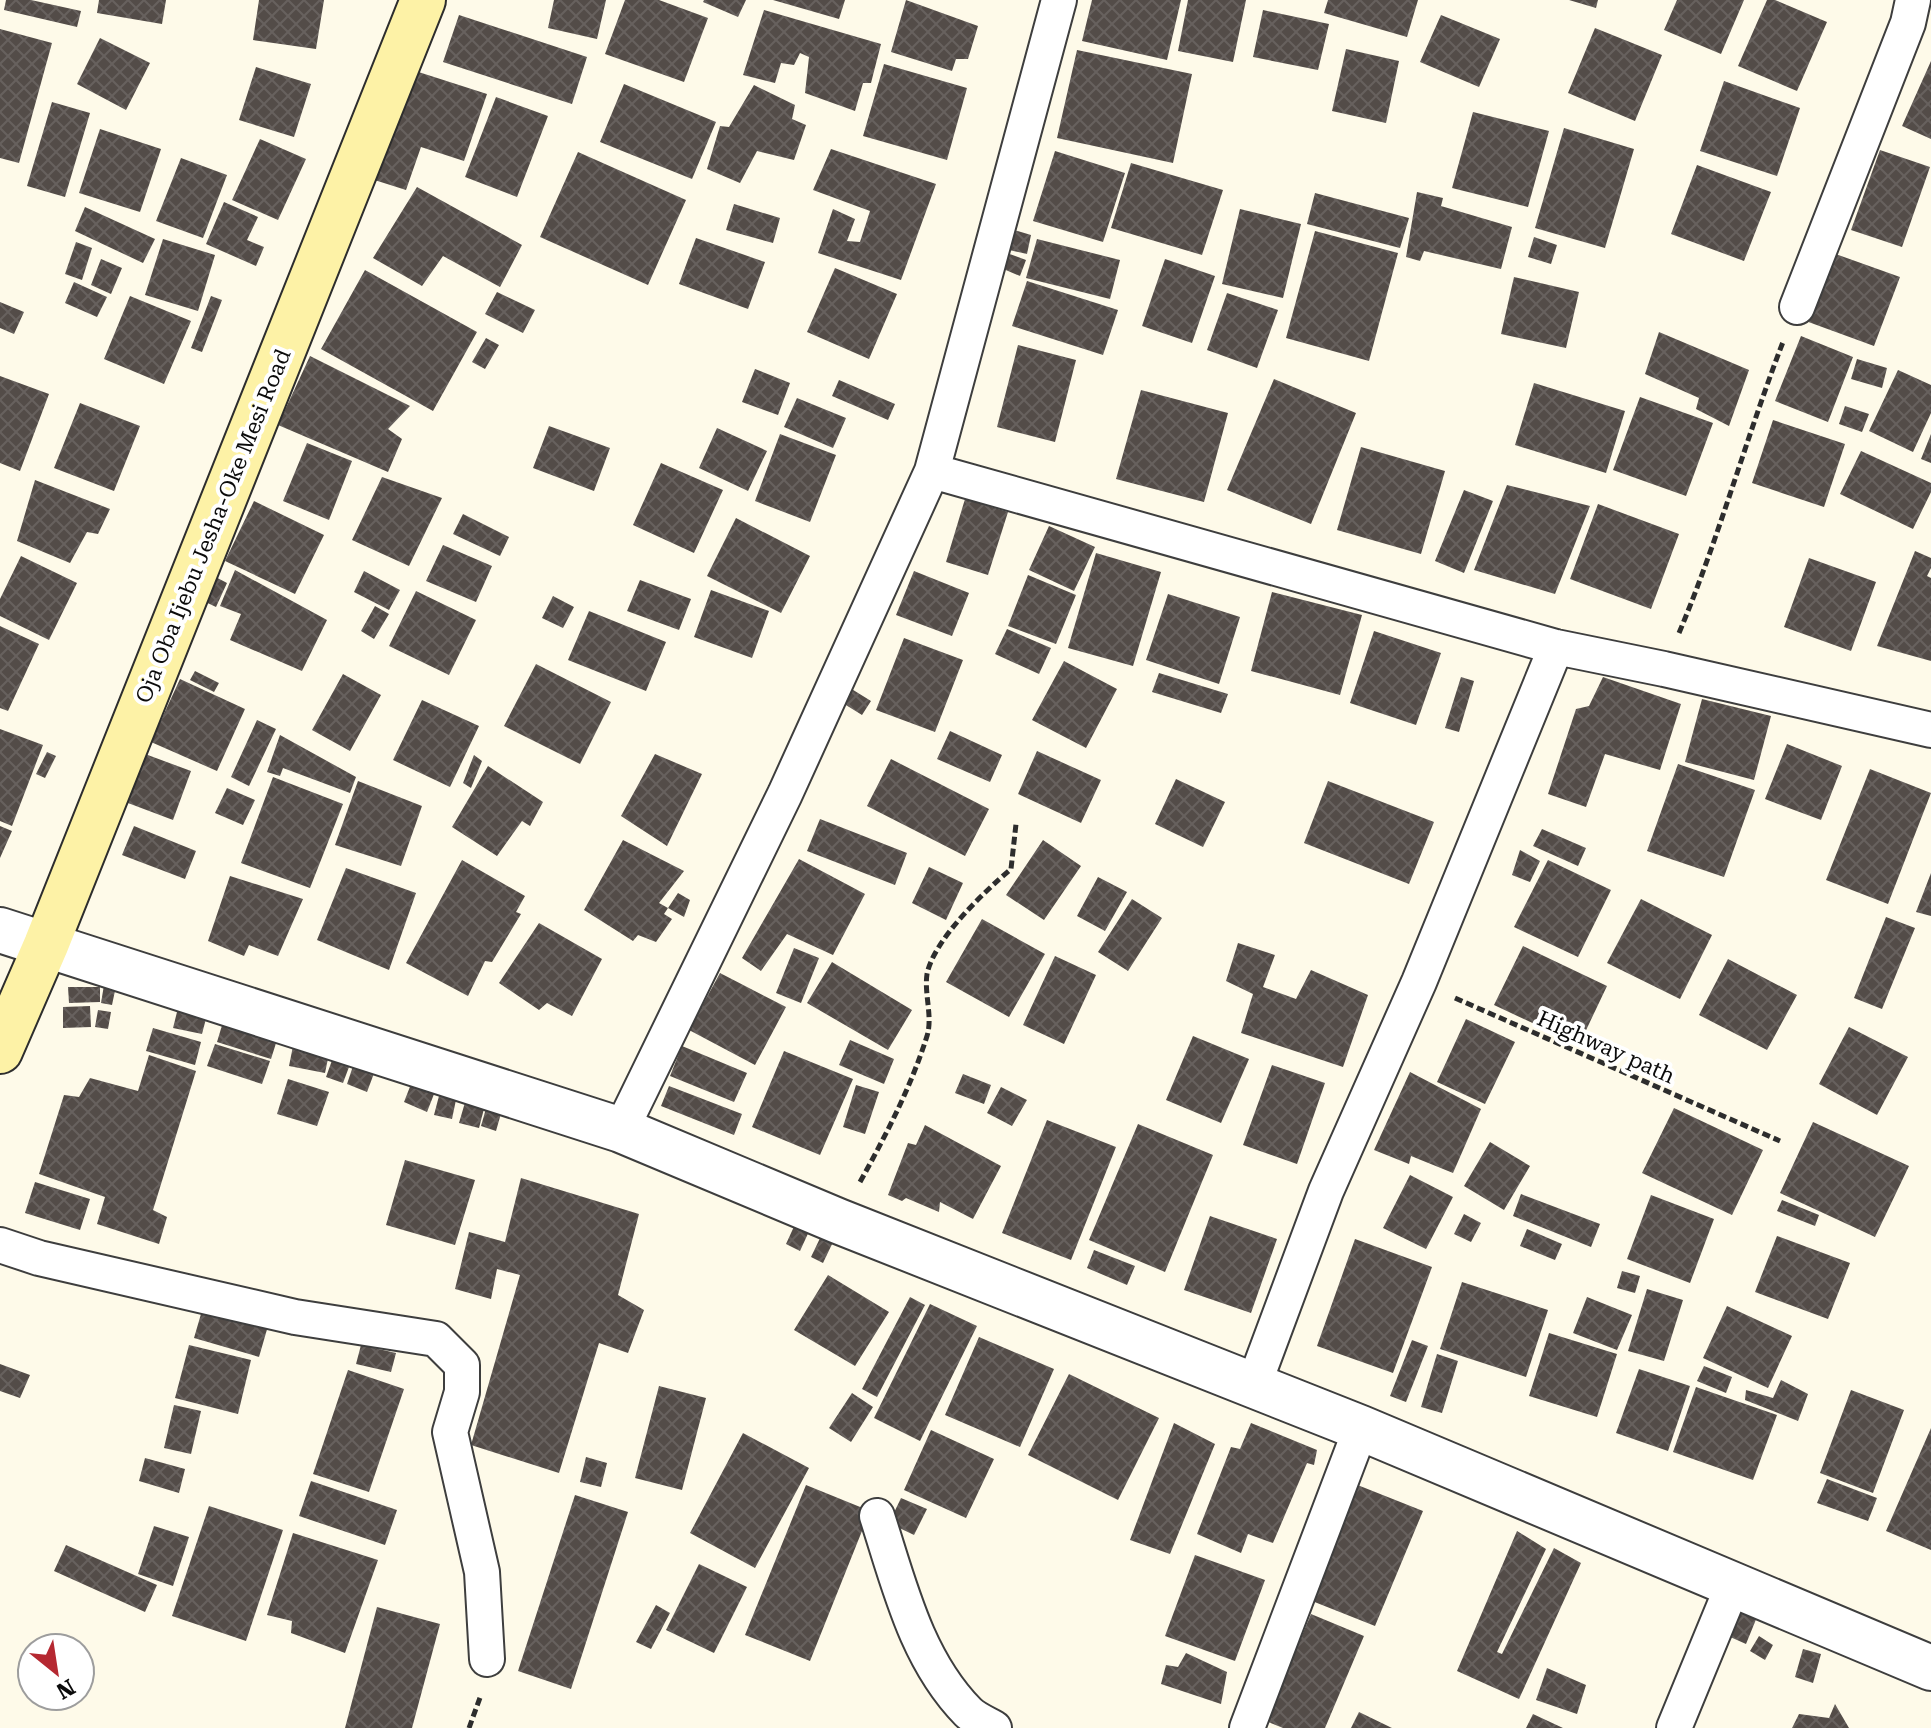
<svg xmlns="http://www.w3.org/2000/svg" width="1931" height="1728" font-family="'Roboto Serif',serif">
<defs>
<pattern id="building-cross-hatch" width="8" height="8" patternUnits="userSpaceOnUse" patternTransform="scale(2)"><rect width="8" height="8" fill="#534c48"/><path d="M0 0l8 8M0 8l8-8" fill="none" stroke="#67615e"/></pattern>
</defs>
<rect width="100%" height="100%" fill="#fefae9"/>
<!-- building -->
<path fill="url(#building-cross-hatch)" d="M6,0H31L81,11L77,27L4,10Z
M99,0H166L162,24L97,13Z
M259,0H324L316,49L253,40Z
M554,0H606L597,39L548,28Z
M625,0H659L708,18L684,82L605,54Z
M704,0H746L738,17L703,2Z
M773,0H845L839,19Z
M906,0L978,26L968,59H956L952,71L891,52Z
M1092,0H1181L1167,60L1082,41Z
M1188,0H1246L1233,62L1178,51Z
M1328,0H1418L1407,37L1324,13Z
M1569,0H1598L1596,8Z
M1677,0H1744L1721,54L1664,30Z
M1767,0H1775L1827,22L1797,91L1738,66Z
M764,10L881,44L871,83H863L855,111L805,93L809,57L800,53L794,65L781,63L775,83L743,75Z
M1263,10L1329,24L1318,70L1253,57Z
M459,15L587,57L572,104L443,62Z
M1441,15L1500,39L1479,87L1420,62Z
M1595,28L1662,55L1635,121L1568,93Z
M0,29L52,43L19,163L0,158Z
M100,38L150,63L126,110L77,84Z
M1346,49L1399,61L1386,123L1332,111Z
M1077,50L1192,74L1173,163L1057,138Z
M1931,61V139L1902,126Z
M884,64L967,88L947,160L863,136Z
M256,67L311,84L294,137L239,120Z
M403,67L487,94L464,161L421,147L406,190L365,177Z
M1724,81L1800,108L1777,176L1700,151Z
M624,84L716,122L692,179L600,142Z
M754,85L795,105L792,119L806,125L794,160L757,151L740,183L707,169L720,126L729,127Z
M496,97L548,116L517,197L465,177Z
M52,102L90,113L65,197L27,186Z
M1473,112L1549,131L1528,207L1452,188Z
M1564,128L1634,149L1605,248L1535,228Z
M100,129L161,149L140,212L79,193Z
M260,139L306,159L278,220L232,200Z
M831,149L936,184L901,280L818,253L833,209L855,219L847,241L860,242L870,211L813,190Z
M1880,150L1930,167L1902,247L1851,230Z
M1055,151L1125,173L1103,242L1033,221Z
M578,152L686,200L648,285L540,237Z
M181,158L227,175L203,238L156,221Z
M1131,163L1223,190L1202,255L1111,228Z
M1697,165L1771,192L1744,261L1671,234Z
M417,187L522,245L500,287L443,256L422,286L373,258Z
M1417,192L1443,198L1441,206L1512,227L1501,269L1424,251L1420,261L1406,257Z
M1315,193L1409,218L1400,248L1307,224Z
M224,202L258,217L247,240L264,247L256,266L206,244Z
M734,204L780,218L773,243L726,230Z
M85,207L155,239L143,263L75,231Z
M1240,209L1301,224L1283,298L1222,284Z
M1014,230L1031,235L1027,254L1009,250Z
M1315,231L1398,253L1369,361L1286,338Z
M1534,237L1557,245L1551,264L1528,257Z
M696,238L765,262L748,309L679,284Z
M163,239L215,255L198,311L145,295Z
M1037,239L1120,260L1110,299L1026,278Z
M76,242L92,248L82,280L65,274Z
M1830,252L1900,277L1874,346L1803,320Z
M1007,253L1026,260L1020,276L1001,268Z
M101,259L122,268L111,294L91,285Z
M1165,259L1215,276L1192,343L1142,326Z
M835,268L897,294L869,359L807,332Z
M365,270L477,332L433,411L321,349Z
M1514,277L1579,292L1566,348L1501,334Z
M1027,281L1118,310L1103,355L1012,326Z
M74,282L107,297L97,317L65,303Z
M497,292L535,310L523,333L485,314Z
M1227,293L1278,310L1257,368L1207,350Z
M130,296L191,321L164,384L104,359Z
M211,296L222,300L202,352L191,348Z
M0,302L24,312L14,334L0,328Z
M1659,332L1749,370L1729,426L1696,409L1699,398L1645,374Z
M1801,336L1853,357L1828,422L1775,401Z
M486,338L499,345L485,369L472,362Z
M1018,345L1076,360L1055,442L997,427Z
M310,356L410,406L388,429L402,439L388,472L278,425Z
M1857,359L1887,368L1882,388L1851,379Z
M755,369L790,383L778,415L742,402Z
M1898,370L1931,385V413L1913,452L1869,431Z
M0,376L49,394L20,471L0,463Z
M1274,379L1356,413L1311,524L1227,490Z
M839,380L895,404L888,420L832,396Z
M1534,383L1625,411L1606,473L1515,445Z
M1141,390L1228,413L1204,502L1116,479Z
M1640,397L1713,423L1686,496L1613,470Z
M797,398L846,418L833,448L784,427Z
M80,403L140,426L114,491L54,468Z
M1845,406L1869,414L1862,432L1839,424Z
M1773,420L1845,444L1824,507L1752,483Z
M549,426L610,448L594,491L533,468Z
M717,428L767,451L748,491L699,468Z
M780,434L836,455L810,522L755,501Z
M1931,434V463L1921,459Z
M307,443L352,461L329,520L283,501Z
M1361,447L1445,471L1421,554L1337,530Z
M1861,451L1931,483V492L1913,529L1840,494Z
M661,463L723,490L694,553L633,525Z
M382,477L442,498L409,566L352,540Z
M35,480L110,509L98,534L87,532L70,563L17,541Z
M1507,485L1590,506L1555,594L1474,570Z
M1464,490L1493,501L1464,573L1435,561Z
M965,499L1008,512L988,575L946,562Z
M254,501L324,535L295,594L225,561Z
M1598,504L1679,534L1651,609L1570,579Z
M463,514L509,537L500,556L453,534Z
M736,518L810,556L781,613L707,576Z
M1049,526L1095,547L1074,591L1029,570Z
M443,545L492,566L476,602L426,581Z
M1915,551L1931,558V568L1927,576L1931,578V661L1877,646Z
M1096,553L1161,572L1133,666L1068,648Z
M21,556L77,583L49,640L0,616V599Z
M1809,558L1876,582L1851,651L1784,627Z
M235,570L327,620L302,671L230,640L241,614L220,606Z
M364,571L400,590L389,610L354,592Z
M914,571L969,593L952,636L896,615Z
M208,573L227,583L216,607L197,598Z
M1028,575L1076,595L1056,644L1008,626Z
M640,580L691,599L679,630L627,611Z
M711,590L769,611L752,658L694,637Z
M416,591L476,620L449,675L389,646Z
M1272,592L1362,615L1340,695L1251,671Z
M1168,594L1240,617L1219,684L1146,660Z
M553,596L574,607L563,628L542,618Z
M375,606L389,614L374,639L361,631Z
M589,611L666,642L646,691L568,660Z
M0,626L39,644L8,711L0,708Z
M1007,629L1051,648L1039,674L995,654Z
M1374,631L1441,653L1416,725L1350,703Z
M904,638L963,660L935,732L876,710Z
M1064,661L1117,689L1086,748L1032,720Z
M536,664L611,702L580,764L504,726Z
M195,671L219,683L214,692L190,680Z
M1159,673L1228,694L1221,713L1152,692Z
M343,674L381,695L350,751L312,730Z
M1461,677L1474,681L1459,732L1445,728Z
M1603,677L1681,704L1660,770L1605,754L1586,807L1548,794L1576,709L1589,706Z
M180,679L245,709L217,771L151,742Z
M850,688L871,701L862,715L841,702Z
M1702,699L1771,716L1754,780L1685,762Z
M422,700L479,726L450,787L393,760Z
M257,720L276,729L249,786L231,777Z
M0,729L43,745L12,826L0,821Z
M950,731L1002,755L990,782L937,759Z
M280,735L356,777L350,793L283,768L280,776L267,772Z
M1787,744L1842,766L1821,820L1765,799Z
M137,751L191,771L173,820L120,800Z
M1037,751L1101,780L1081,823L1018,794Z
M47,752L56,756L45,778L36,774Z
M655,754L702,774L667,846L621,816Z
M474,755L482,761L471,788L463,783Z
M891,759L989,809L965,856L867,806Z
M1678,764L1755,790L1724,877L1647,851Z
M488,766L543,802L530,826L522,821L497,856L452,827Z
M1870,769L1931,793L1888,904L1826,880Z
M273,777L343,804L310,888L241,863Z
M1176,779L1225,802L1203,847L1155,824Z
M358,781L422,806L401,866L335,845Z
M1328,781L1434,822L1409,884L1304,843Z
M227,788L255,800L243,825L215,813Z
M820,819L907,853L895,885L807,851Z
M0,826L12,831L0,858Z
M134,826L196,851L185,879L122,855Z
M1542,829L1586,848L1578,866L1533,846Z
M623,840L684,871L659,903L668,908L664,914L672,919L656,942L638,935L633,941L584,910Z
M1043,840L1081,866L1044,920L1006,895Z
M1520,850L1540,861L1530,882L1512,875Z
M799,859L865,894L833,955L787,934L761,971L742,958Z
M462,860L525,896L516,912L521,914L492,962L485,961L468,996L406,963Z
M1548,860L1611,890L1578,957L1514,927Z
M929,867L963,883L946,920L912,903Z
M346,868L416,893L389,970L317,940Z
M1931,873V916L1916,912Z
M230,876L303,899L278,956L249,945L244,956L208,941Z
M1098,877L1127,892L1105,931L1077,916Z
M678,893L690,900L684,917L668,908Z
M1132,899L1162,918L1128,971L1098,952Z
M1641,899L1712,935L1680,999L1607,963Z
M1886,917L1915,928L1882,1009L1854,998Z
M982,919L1045,954L1009,1017L946,982Z
M539,923L602,959L572,1016L547,1003L539,1010L499,983Z
M1238,943L1275,955L1263,987L1296,999L1311,970L1368,995L1343,1067L1241,1033L1253,994L1226,981Z
M1523,946L1607,986L1579,1045L1494,1005Z
M794,948L819,958L801,1003L776,993Z
M1055,956L1096,975L1064,1044L1023,1025Z
M1728,959L1797,995L1767,1050L1699,1015Z
M832,962L912,1010L888,1050L807,1003Z
M720,973L786,1007L755,1065L689,1030Z
M104,985L116,986L112,1005L101,1003Z
M68,987H100V1002L69,1003Z
M179,1004L208,1011L202,1034L173,1028Z
M90,1006L91,1027L63,1028V1007Z
M98,1010L111,1012L108,1029L95,1027Z
M1466,1019L1515,1042L1485,1104L1437,1082Z
M223,1022L277,1040L271,1059L217,1042Z
M1849,1027L1908,1057L1877,1115L1819,1084Z
M153,1028L201,1042L195,1065L146,1051Z
M1193,1036L1249,1059L1221,1123L1166,1100Z
M850,1040L894,1059L884,1084L839,1065Z
M294,1041L330,1049L325,1073L289,1066Z
M215,1044L270,1061L262,1084L207,1066Z
M682,1046L747,1073L734,1102L670,1076Z
M784,1051L853,1079L820,1155L752,1127Z
M335,1052L352,1059L343,1083L326,1077Z
M149,1055L196,1071L153,1210L167,1217L159,1244L97,1224L105,1197L39,1174L64,1095L79,1097L90,1078L138,1091Z
M355,1060L376,1068L367,1092L347,1084Z
M1272,1065L1325,1083L1297,1164L1243,1145Z
M1410,1072L1481,1109L1453,1173L1411,1156L1409,1164L1374,1150Z
M963,1074L991,1085L984,1104L955,1093Z
M288,1079L329,1092L317,1126L277,1114Z
M413,1079L436,1089L427,1112L404,1102Z
M856,1085L879,1092L865,1134L843,1127Z
M669,1086L742,1114L734,1135L661,1106Z
M1001,1087L1027,1100L1012,1126L987,1113Z
M440,1092L457,1095L452,1119L434,1115Z
M466,1099L485,1105L479,1128L459,1123Z
M487,1105L502,1110L496,1131L481,1126Z
M1674,1108L1763,1150L1732,1215L1642,1173Z
M1047,1120L1116,1147L1071,1260L1002,1233Z
M1813,1122L1909,1166L1875,1237L1780,1193Z
M1138,1124L1213,1155L1165,1272L1089,1240Z
M925,1125L1001,1166L973,1219L940,1202L939,1212L906,1198L902,1201L888,1195L908,1143L916,1145Z
M1490,1142L1530,1166L1504,1210L1464,1186Z
M405,1160L475,1180L455,1245L386,1225Z
M1410,1175L1453,1197L1426,1249L1383,1228Z
M521,1178L639,1214L618,1295L644,1310L628,1353L599,1343L559,1473L471,1445L520,1275L497,1269L491,1299L455,1289L469,1232L505,1242Z
M35,1182L90,1199L80,1230L25,1213Z
M1521,1194L1600,1224L1591,1247L1513,1216Z
M1651,1195L1714,1219L1690,1283L1627,1259Z
M1782,1200L1819,1215L1815,1226L1777,1211Z
M1464,1214L1481,1223L1471,1242L1454,1234Z
M1210,1216L1277,1239L1251,1313L1184,1290Z
M797,1220L811,1227L800,1251L786,1244Z
M1527,1229L1562,1244L1555,1260L1520,1246Z
M822,1234L834,1240L823,1263L811,1257Z
M1777,1236L1850,1263L1828,1319L1755,1292Z
M1355,1239L1432,1267L1393,1373L1317,1346Z
M1094,1250L1135,1266L1127,1285L1087,1268Z
M1622,1271L1640,1276L1635,1293L1617,1288Z
M828,1275L889,1312L855,1366L794,1330Z
M1462,1282L1548,1310L1526,1377L1440,1349Z
M1647,1289L1683,1300L1664,1361L1628,1351Z
M910,1297L925,1305L877,1397L862,1389Z
M1587,1297L1632,1315L1617,1350L1573,1333Z
M930,1304L977,1326L920,1441L874,1418Z
M1727,1306L1792,1336L1768,1388L1703,1358Z
M203,1307L268,1326L259,1357L194,1338Z
M1549,1333L1617,1354L1597,1417L1529,1396Z
M979,1337L1054,1369L1020,1447L945,1415Z
M1412,1340L1428,1346L1406,1402L1390,1396Z
M189,1345L251,1360L238,1414L175,1398Z
M361,1345L396,1353L391,1372L356,1364Z
M1437,1354L1458,1361L1442,1413L1421,1407Z
M0,1364L30,1375L20,1398L0,1391Z
M1704,1366L1732,1377L1726,1393L1697,1381Z
M1639,1369L1690,1386L1668,1451L1616,1433Z
M348,1370L404,1389L369,1492L313,1474Z
M1069,1374L1159,1418L1118,1500L1028,1455Z
M1781,1380L1808,1394L1798,1421L1745,1400L1746,1390L1773,1398Z
M659,1386L706,1398L682,1490L635,1478Z
M1696,1387L1777,1415L1753,1480L1673,1452Z
M1851,1390L1904,1410L1873,1493L1820,1473Z
M852,1393L873,1407L851,1442L829,1428Z
M174,1405L201,1411L191,1454L164,1448Z
M1174,1423L1215,1444L1170,1554L1130,1540Z
M1251,1423L1317,1450L1314,1465L1307,1463L1273,1543L1248,1534L1241,1553L1197,1534L1231,1447L1240,1449Z
M1931,1428V1550L1886,1531Z
M931,1430L994,1459L966,1518L904,1490Z
M743,1433L809,1468L755,1568L690,1533Z
M586,1457L607,1463L601,1487L580,1482Z
M145,1458L185,1469L179,1493L139,1481Z
M1827,1479L1877,1498L1868,1521L1817,1503Z
M311,1481L397,1510L385,1545L299,1516Z
M1355,1484L1423,1511L1375,1626L1307,1599Z
M806,1485L870,1511L810,1661L745,1635Z
M575,1495L628,1512L571,1689L518,1671Z
M901,1498L927,1509L914,1535L889,1523Z
M209,1506L283,1530L246,1641L172,1616Z
M154,1526L189,1537L173,1586L138,1574Z
M1517,1531L1546,1549L1497,1652L1502,1654L1554,1548L1581,1563L1519,1699L1457,1671Z
M293,1533L378,1560L345,1653L291,1633L292,1621L267,1615Z
M66,1545L157,1585L145,1612L54,1571Z
M1195,1555L1265,1580L1235,1661L1165,1636Z
M699,1564L747,1587L714,1653L666,1630Z
M656,1605L670,1613L651,1649L636,1642Z
M377,1607L440,1624L412,1728H345Z
M1739,1610L1757,1617L1746,1644L1728,1636Z
M1311,1614L1364,1636L1325,1728H1283L1266,1721Z
M1759,1636L1773,1645L1765,1660L1750,1651Z
M1803,1649L1821,1654L1813,1683L1795,1677Z
M1186,1653L1227,1672L1221,1704L1161,1684L1166,1665L1178,1667Z
M1547,1668L1586,1685L1577,1714L1536,1700Z
M1835,1704L1849,1728H1792L1799,1714L1829,1718Z
M1359,1712L1392,1728H1351Z
M1533,1714L1563,1728H1526Z"/>
<g fill="none" stroke-linecap="round" stroke-linejoin="round">
<defs>
<path id="minor" d="M1797,307L1908,23L1913,0
M932,471L1556,647L1664,669L1931,730
M621,1130L785,794L932,471L1059,0
M0,1245L39,1258L295,1317L436,1339L462,1365V1392L450,1432L482,1572L487,1659
M1253,1387L1326,1191L1419,982L1556,647
M877,1516C899,1584 916,1659 968,1712C975,1719 985,1723 994,1728
M1247,1728L1361,1428
M1674,1728L1733,1585"/>
<path id="tertiary" d="M0,930L621,1130L838,1221L1361,1428L1931,1668"/>
<path id="secondary" d="M0,1051L46,945L423,0"/>
</defs>
<!-- minor casing -->
<use href="#minor" stroke="#3e3e3e" stroke-width="38"/>
<!-- tertiary casing -->
<use href="#tertiary" stroke="#3e3e3e" stroke-width="48"/>
<!-- secondary casing -->
<use href="#secondary" stroke="#2d2d2d" stroke-width="48"/>
<!-- path -->
<path stroke="#2d2d2d" stroke-width="5" stroke-dasharray="8 4" stroke-linecap="butt" d="M1679,633C1719,538 1746,438 1783,342
M1455,998L1780,1141
M860,1182C886,1135 911,1087 927,1036C933,1017 924,994 927,974C934,939 985,891 1011,869L1016,824
M469,1728L481,1695"/>
<!-- minor -->
<use href="#minor" stroke="#fff" stroke-width="34"/>
<!-- tertiary -->
<use href="#tertiary" stroke="#fff" stroke-width="44"/>
<!-- secondary -->
<use href="#secondary" stroke="#fdf2a6" stroke-width="44"/>
</g>
<g text-anchor="middle" dominant-baseline="central" stroke-width="8" stroke-linejoin="round" paint-order="stroke">
<!-- street labels -->
<g font-size="22" fill="#0b0b0b" stroke="#fff">
<text transform="translate(213 526) rotate(-68)">Oja Oba Ijebu Jesha-Oke Mesi Road</text>
<text transform="translate(1606 1047) rotate(24)">Highway path</text>
</g>
</g>
<!-- north arrow -->
<g transform="translate(56 1672) rotate(150)"><circle r="38" fill="#ffffff" stroke="#9d9d9d" stroke-width="2"/>
<path d="M0-6L14 30L0 20L-14 30Z" fill="#b52831"/>
<text y="-12" font-size="22" font-weight="bold" text-anchor="middle" fill="#0b0b0b">N</text>
</g>
</svg>
